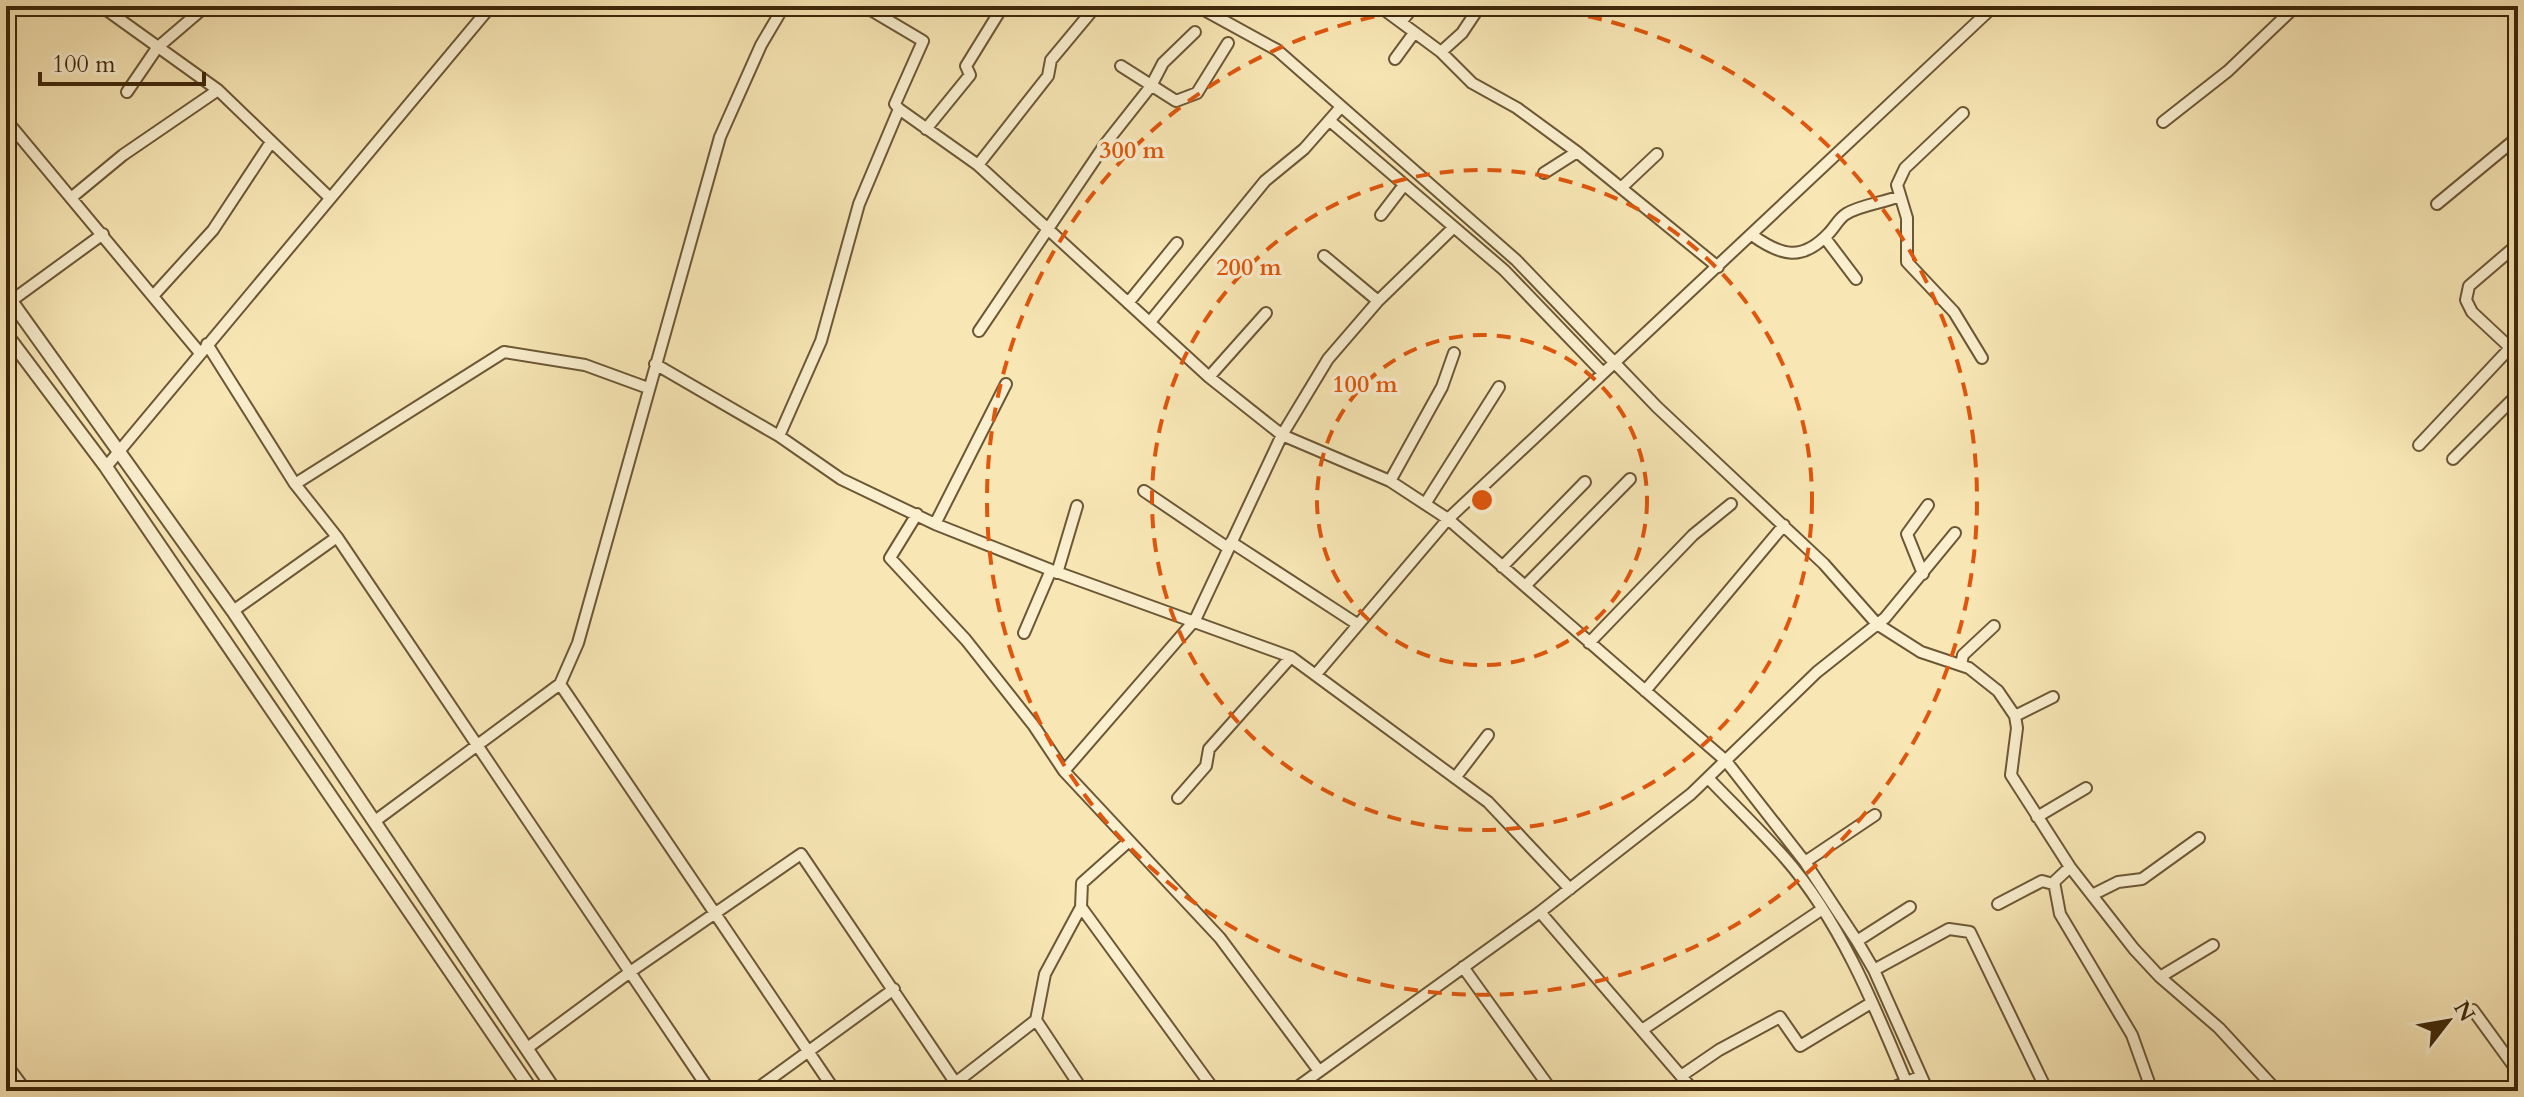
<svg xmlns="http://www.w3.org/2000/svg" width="2524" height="1097" font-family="Cardo,serif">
<rect width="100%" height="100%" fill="#f8e7b5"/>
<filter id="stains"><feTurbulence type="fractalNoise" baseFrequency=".0025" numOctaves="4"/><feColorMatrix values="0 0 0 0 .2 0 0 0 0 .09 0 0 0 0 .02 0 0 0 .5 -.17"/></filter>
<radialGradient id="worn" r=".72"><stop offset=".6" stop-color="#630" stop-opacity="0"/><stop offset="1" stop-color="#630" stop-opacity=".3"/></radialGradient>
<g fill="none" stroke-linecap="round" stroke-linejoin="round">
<defs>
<path id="minor" d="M101,6L218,90L330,198
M864,6L923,41L895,104L899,109L978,165L1209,377L1282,435L1390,481L1448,519L1726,761L1805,862L1857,941L1874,970L1928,1091
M1197,6L1277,50L1516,260L1657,407L1824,564L1877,624L1921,652L1969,668L1998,691L2015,716L2017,728L2011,775L2070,867L2134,949L2160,977L2219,1028L2277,1091
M1379,6L1441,52L1472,83L1517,108L1577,152L1718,267
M1401,22L1414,6
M1441,52L1462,33L1480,6
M1395,59L1414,33
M1121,66L1176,101L1197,93L1228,43
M127,92L157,48L206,6
M1963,113L1905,168L1897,185L1907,218V262L1954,312L1982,358
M6,120L200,353
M1330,121L1504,270L1603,373
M2163,122L2228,71L2296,6
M926,129L970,75L966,66L1003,6
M978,165L1048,76L1051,60L1096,6
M1544,173L1577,152
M1621,188L1657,154
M71,198L123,155L218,90
M2437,204L2518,137
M1381,215L1404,185
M1752,235C1781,256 1802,262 1829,233C1835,227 1839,218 1846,214C1860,205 1883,203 1900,196
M1825,238L1856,279
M2518,244L2469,286L2466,300L2472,312L2518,355
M1324,256L1378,301
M153,296L213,230L271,142
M11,301L103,234
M1128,303L1177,243
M1150,322L1265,181L1304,149L1340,108
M979,331L1106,143L1151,86L1163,63L1195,32
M207,344L295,484L337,537L710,1091
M655,364L779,436L841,479L935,524L1051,570L1291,657L1488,802L1570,889
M1209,377L1266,313
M779,436L821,341L859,204L899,109
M2419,445L2510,348
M2453,459L2518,394
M106,467L491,6
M1390,481L1442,387L1454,353
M295,484L504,352L585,365L648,388
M1144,491L1228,548
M1425,504L1499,387
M917,514L890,558L966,640L1034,726L1064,771L1220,938L1319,1071
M935,524L1006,384
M1231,542L1357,624
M1502,567L1585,482
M1057,573L1077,506
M1923,574L1907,534L1928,505
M1525,586L1630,479
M233,611L337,537
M1024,633L1051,570
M1589,643L1693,535L1731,504
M1961,665L1963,655L1994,626
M1317,673L1448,519L1994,6
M560,684L835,1091
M1645,691L1784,525
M2015,716L2053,697
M1064,771L1195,620L1282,435L1328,359L1378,301L1453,228
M1455,778L1488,735
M1709,779C1734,805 1761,831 1785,858C1842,923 1877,1012 1910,1091
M1178,798L1206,766L1209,749L1291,657
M2037,817L2086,788
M375,821L560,684L578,643L720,137L761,45L784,6
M1805,862L1875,815
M2070,867L2054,882L2060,914L2132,1035L2152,1091
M2092,895L2118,882L2142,879L2199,838
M1998,904L2042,881L2053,884
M1081,907L1215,1091
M1540,912L1694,1091
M1857,941L1910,907
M1463,967L1552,1091
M1874,970L1949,929L1970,932L2047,1091
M2160,977L2213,945
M2473,1010L2518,1072
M1036,1020L1083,1091
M1642,1030L1821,910
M526,1049L630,972L801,854L961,1091
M6,1064L26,1091
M1681,1076L1719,1050L1780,1017L1800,1046L1871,1003
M754,1091L894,989
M945,1091L1036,1020L1045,974L1081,907L1082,883L1128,842
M1292,1091L1540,912L1691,794L1817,672L1885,618L1955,533
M1885,1091L1921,1076"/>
<path id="tertiary" d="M6,294L233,611L555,1091
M6,334L106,467L532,1091"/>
</defs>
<!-- minor casing -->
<use href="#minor" stroke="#6c5735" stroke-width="14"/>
<!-- tertiary casing -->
<use href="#tertiary" stroke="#6c5735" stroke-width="16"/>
<!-- minor -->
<use href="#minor" stroke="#faefcf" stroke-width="10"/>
<!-- tertiary -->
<use href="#tertiary" stroke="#faefcf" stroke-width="12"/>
</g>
<!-- distance rings -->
<g fill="none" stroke="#e0560c" stroke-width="4" stroke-dasharray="14 10">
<circle cx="1482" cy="500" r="165"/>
<circle cx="1482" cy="500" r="330"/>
<path d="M1517 6A495 495 0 1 1 1447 6"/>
</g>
<circle cx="1482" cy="500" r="12" fill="#e0560c" stroke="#faefcf" stroke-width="4"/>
<g font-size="24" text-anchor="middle" font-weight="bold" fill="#e0560c" stroke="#faefcf" stroke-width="7" stroke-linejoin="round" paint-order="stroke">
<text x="1132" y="158">300 m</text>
<text x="1249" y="275">200 m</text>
<text x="1365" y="392">100 m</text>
</g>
<!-- margin -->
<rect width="2524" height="1097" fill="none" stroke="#f8e7b5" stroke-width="32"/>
<rect x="8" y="8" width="2508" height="1081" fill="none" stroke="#3e270a" stroke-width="4"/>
<rect x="16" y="16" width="2492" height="1065" fill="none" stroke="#3e270a" stroke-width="2"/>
<!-- north arrow -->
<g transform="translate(2448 1021) rotate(59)" stroke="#faefcf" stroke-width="6" paint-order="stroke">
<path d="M0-6L14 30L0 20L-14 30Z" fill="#3e270a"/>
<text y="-12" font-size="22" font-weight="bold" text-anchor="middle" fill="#3e270a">N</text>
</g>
<!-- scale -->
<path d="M40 72v12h164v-12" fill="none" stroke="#3e270a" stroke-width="4"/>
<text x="52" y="72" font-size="24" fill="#3e270a" stroke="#faefcf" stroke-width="6" paint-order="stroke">100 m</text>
<rect width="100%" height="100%" filter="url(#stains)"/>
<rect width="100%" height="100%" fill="url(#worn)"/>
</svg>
